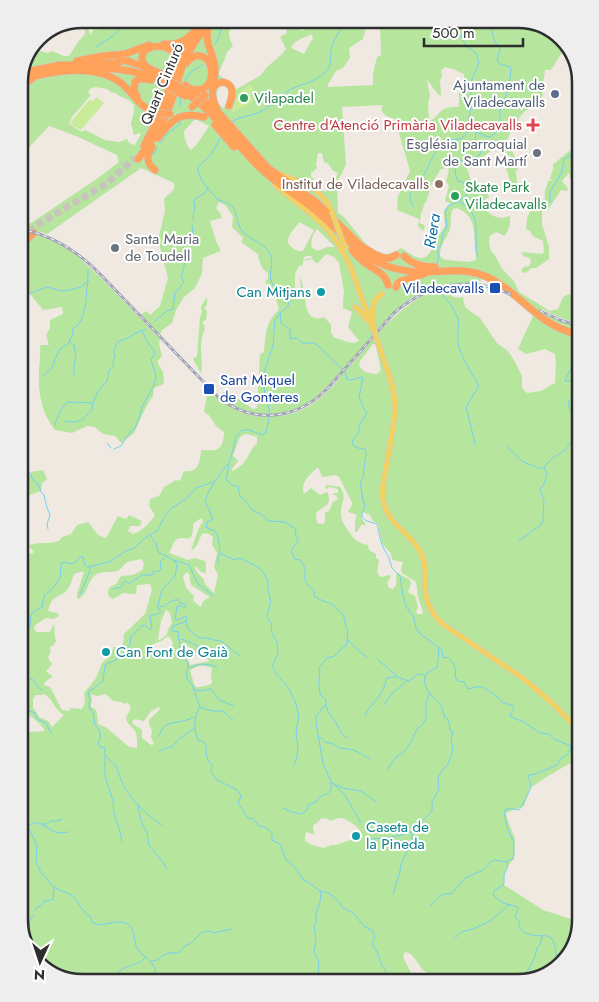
<svg xmlns="http://www.w3.org/2000/svg" width="599" height="1002" font-family="Jost,sans-serif">
<rect width="100%" height="100%" fill="#efe9e1"/>
<!-- green -->
<path fill="#b6e59e" fill-rule="evenodd" d="M101,19H185L187,22L192,23L194,19H254L252,21C233,23 223,27 233,46L227,52L224,61L218,74L237,89L261,75L267,67L281,55L286,49L280,37L287,33L283,21L287,20L302,31L315,19H522L546,27L551,33L561,41H562L568,48L564,49L551,70H545L542,92L543,95L536,104L524,112L519,118L516,132L511,131L506,143L496,147L467,169L476,195L475,189L485,186L489,197L482,201L477,197L480,205L493,216L502,218L510,216V225L505,236L496,232L490,236L489,242L491,251L495,255L502,269L514,281L519,292L550,311L558,309L563,297L576,291V323L556,316L542,309L540,311L551,317L576,326L579,758L548,776L530,788L524,806L506,813L508,821L515,839L514,859C505,867 504,873 504,885L543,910L568,918L580,919L570,955L545,977L435,978L423,970L412,955L406,952L404,953L403,957L411,973L410,977C408,977 406,976 405,976C399,976 397,979 391,975V979L78,983L47,973L25,948L24,730L29,732L45,731C40,723 32,715 23,714V598L25,594L23,586L22,563L24,562L26,555L33,553L34,552L28,545L39,543H51L59,541L62,537L71,534L77,525L88,522L98,535L106,538L118,516L126,519L129,515L142,521L140,526H130L128,531L133,534C142,531 150,523 155,515L149,506L150,499L159,496L164,487L176,480L180,481L183,473L185,471C199,473 200,461 201,450C218,451 223,451 224,432L216,426L209,415L204,412L207,395L209,396L211,393C226,407 243,416 263,417L262,414C247,413 234,407 221,398L223,392L231,394L253,409L257,408L260,354L264,352C266,335 265,322 279,310L276,298L267,296L266,280L268,279V273L262,268L258,257L259,255L241,242L243,238L232,227L233,216L225,205L219,202L216,208L221,214V218L210,221L216,241L221,251L203,258L202,273L195,288L184,297L176,310L172,323L162,330L160,335L140,315L147,311L150,315L160,306L168,278L158,240L165,211L164,199C168,193 176,193 174,183L141,168L47,234L33,230L20,228V224L28,225L98,178L119,162L117,155L76,136L49,126L19,158V78L32,49L48,53L52,51L64,56H69L78,42L85,34V31L81,26L88,28L90,35L94,29L98,30L101,23ZM380,23L381,55L377,57L373,74V85L328,87V84L336,71L343,68L350,58L349,48L363,39L367,24ZM311,34L313,38L304,54L291,48C294,40 305,38 311,34ZM445,67L453,69L464,74V84L459,93V107C451,107 445,107 439,113C435,117 435,119 429,121L428,103L430,96L427,81V80L428,81L437,93L441,96L440,80L442,77L441,70ZM220,86H225L229,89V102L223,108C215,102 215,94 220,86ZM95,87L107,89L112,93L114,92C120,98 129,98 134,105V112L131,123L134,135L140,133L141,134L135,145L129,143L127,139L119,142L105,140L85,130L82,132L69,124L72,117L91,95L88,92L90,89ZM383,105C382,107 381,109 382,111C383,116 392,118 395,119L410,171L398,196L397,210L419,219L418,226L423,231L425,227L424,225L419,223L421,217H420L425,202H426L432,183L441,169L448,168L449,170L446,181L449,186L445,201L451,204L444,210L445,226L438,237L431,233L430,235L427,234C429,236 431,237 432,240C435,248 428,259 420,258C413,257 407,251 401,248C399,249 397,251 394,252C386,256 377,253 370,249L343,216L338,213L337,181L341,175L346,164L342,107ZM195,119L209,126L197,144L191,150C186,146 184,137 184,131ZM318,153H322L324,162L329,164L332,170L338,173L334,182L333,190L328,189L325,192L317,185L319,183L311,177V173L317,168L316,164ZM456,208C476,214 474,231 475,248C475,252 476,255 476,260L469,262L447,260L443,259L440,256C439,246 447,238 450,229C452,222 449,216 453,209ZM299,222C304,225 309,227 314,230L303,251C296,252 292,248 288,243C288,232 294,231 299,222ZM317,229L335,247H327L318,251L312,248C310,240 313,235 317,229ZM326,254L334,257L339,263L344,292L343,301V309H346L352,312L348,327L359,341C352,346 343,339 334,338L331,332V325L324,317C305,324 306,302 304,291C303,287 302,283 301,279L300,277L301,290L297,291L295,288V274L299,266L303,265V260L305,256H311L313,258L306,259L304,261L312,259L316,263H318ZM482,279L492,282L497,285V287L511,294L510,296L533,316L518,349L526,354L545,349L555,354L556,364L555,383L541,391L527,393L522,388V376L515,362L508,351L497,343L480,318L466,308L464,304L463,297C454,299 449,296 445,288C402,298 377,336 349,367L347,366C356,355 366,344 375,334C383,325 390,315 399,308C420,288 450,281 478,284L479,282ZM373,344H375L376,347L381,370L377,374C368,373 363,373 359,365L360,361ZM339,375L341,376C325,397 305,414 279,416V414C309,409 319,394 339,375ZM247,434L257,437V443C246,454 249,464 232,471V469L238,461L236,458L233,456L239,439L242,435ZM317,468L319,469L322,477L335,475L339,477L349,497L352,502V505L348,512L357,515L355,520V532H357L361,525H366C363,520 359,517 363,512L370,515L372,520L378,524L382,543L391,554L392,560L403,562L401,569L402,573L416,582L418,597L423,612L422,614H418L416,612L418,606L415,596L408,592L411,584L410,580L401,575L399,573L396,574C396,579 398,585 393,589L389,588L387,583L391,576L390,575L381,577C374,573 379,566 379,560L376,558V554L369,550L368,545C364,544 360,543 357,541C353,538 351,535 349,532C343,522 341,523 341,510C342,501 347,497 340,487L327,485L325,487L326,489L330,487L338,489V493H334L333,495H336L338,499L333,502L329,511L325,513V523L322,524L317,523L316,513C324,505 332,507 328,493L327,492L320,495L311,488L304,494C300,483 309,475 317,468ZM201,518L203,521L198,530L191,550H192C199,546 198,539 203,533L209,534L213,537L212,544L217,553L214,567L218,575L214,593L205,584L203,578L200,576L195,569L196,566L201,572L206,573C205,568 207,565 205,561L195,558L188,560L169,553C171,549 173,544 175,541C182,532 194,549 193,524ZM141,559C145,562 144,566 142,570L133,575L121,576L116,584L110,587C107,592 107,596 113,599L123,593L134,594H136L137,585L150,584L152,590L145,614L124,634C123,640 125,643 120,648L114,647L110,656L102,663L96,678L84,693L85,702L82,709L70,708L69,711L62,710L50,687L44,685V684L48,679L52,678V676L46,671L50,667L52,664L48,658L51,651L50,648L51,646H53L56,641C54,636 55,630 54,624L50,632H37L34,629L35,625L46,618L53,619L59,616L57,613L48,611C53,592 58,600 67,590C71,585 72,579 74,574L80,572H84L77,594V598L79,599C88,593 87,583 94,576C101,570 109,573 117,571C121,570 122,566 126,563C129,561 136,560 141,559ZM187,572L189,574L191,585L210,597L203,601L201,607L193,601L194,596L186,588L183,576ZM166,610L170,613L172,623L168,629L167,634L163,638L159,640L158,639L161,621ZM168,636L171,639L173,644L169,649L158,656L153,654L147,647L163,640ZM183,644C189,646 193,650 198,654C202,657 206,658 210,661L190,665C187,657 182,652 183,644ZM199,666H204L212,668L211,675L212,683L209,685L200,687H196L194,684L190,670ZM44,694C52,698 55,710 64,715L52,727L48,721L39,717L35,710L33,708V699L36,695H42ZM91,694L97,696L106,694L113,701L121,702L125,704L128,702L131,709C121,722 129,722 135,731C138,736 137,743 137,748L129,747L107,728L98,724C98,723 97,711 96,710C95,709 93,708 91,707V704L92,700ZM159,707L160,709L149,720V725L152,730L151,737L154,744L151,745L142,738V730L133,724L132,721L135,719L144,721L151,711ZM322,818L328,819L331,821C333,820 337,818 339,818C345,817 363,829 361,834C361,836 357,839 356,840H350L336,845H331L324,848L312,845L305,841V835L307,832L312,834H314L313,826Z
M575,145V178H570L569,173L562,181L567,187L568,191L561,190L547,211C544,197 543,193 549,180L552,181L553,180L550,179L553,169H555L553,168V164C557,162 559,159 563,156C568,152 571,151 575,145Z
M506,149L508,152L512,151L518,164V170L515,171C518,177 516,183 517,190L513,191L504,161L511,159L510,155L503,157L501,151Z
M537,197L542,198V224L549,247V259L536,268H531L526,273L522,272L521,270L524,267L529,266L531,262L530,258L523,256L522,252L542,254L544,252L543,241L533,236L530,231L526,229L527,218Z
M20,230L45,237L56,242L74,253L100,277L160,339L159,344L162,356L157,362L163,372L164,384L154,388L153,396L147,405L134,433L121,443L115,436L103,434L95,427L87,426L72,433L55,430C42,414 38,394 39,373C39,364 41,355 40,345H49L46,335L50,328V320L63,314L62,307L43,310L26,289L21,265H20Z
M207,297V305L204,308L207,311L206,320L202,322L205,327C203,335 201,338 201,348C201,356 203,366 201,373L199,370L193,359L197,356L200,317L202,313L201,307Z
M43,470L47,479L42,483L41,491L27,496L22,506V478L31,475V472Z"/>
<!-- pitch -->
<path fill="#c9ec9a" d="M251,84L253,88L251,96L253,99L252,102L240,109L233,112L230,108L241,91Z
M97,97L104,103L81,130L70,124L74,118L89,100L93,101Z"/>
<g fill="none" stroke-linecap="round" stroke-linejoin="round">
<!-- stream -->
<path stroke="#75cff0" stroke-width="1" d="M215,44L219,37L222,26L228,24L232,19
M96,47L113,36L122,27L144,22L149,19
M184,83L186,79L192,71L203,65
M181,106L180,100L181,97
M232,122C240,116 248,117 257,113C270,108 278,98 288,91C301,83 320,82 329,68C331,64 330,52 332,46C335,36 343,28 347,19
M160,143L168,133L180,124V121
M477,144L475,140L476,133L477,132L485,136L490,137L502,128L500,121V111L509,87L511,70L510,67L500,64L497,61L500,49L494,40L489,19
M151,156L154,154L157,148
M460,202C484,214 472,237 478,257
M550,202V192L562,172L564,159L570,156L575,150
M413,206L410,199V193C414,190 414,188 417,184C419,180 423,178 424,175C428,167 438,144 445,141C450,139 456,140 461,139L470,129L469,118L471,106V82L479,62L475,52L467,47L459,33L451,25L449,19
M194,220L193,216L195,208L194,200L196,198L204,194L208,188
M436,265L439,258C438,252 436,249 441,245L443,233L447,227L445,213L448,206L459,201L471,191C470,183 464,183 458,181C454,173 454,166 461,160C470,162 477,161 481,152L479,147
M440,293C447,297 456,312 458,319C459,327 457,335 458,343C461,358 472,373 479,386L466,407L473,435L475,445
M25,295L47,287L62,291L70,290L81,287L88,281V270
M280,313L281,323L290,329V339L297,338L302,343H314L317,345L345,372L347,379L351,380L362,377L363,378L359,396L363,407L367,413L359,426V432C348,443 351,448 365,449L366,453L363,478L360,483C362,491 362,499 365,507C364,510 362,512 362,514C361,522 373,522 377,524L381,542L383,547L389,558L392,568L400,576L403,596L406,606L414,618L416,628L419,633L441,649L442,650L443,657L445,658L446,657C453,660 457,669 455,677L458,681L464,682L468,689C480,686 481,685 492,693C496,697 499,697 502,702L513,706L514,709L510,715L511,717L524,722L540,733L549,734L554,739L571,746L570,751L564,757L560,759L557,765L536,774L529,775L528,777C529,780 531,783 531,786C530,791 522,806 519,810L509,808L505,810L504,813L508,830L514,843C513,848 515,854 513,859L508,860L507,862L508,866L504,875V884L494,891L493,895L503,903L518,907V909L515,916L519,921C519,935 531,935 543,936C546,936 548,935 551,938C558,945 554,957 559,965
M155,321L167,311L173,309L175,293L184,282L181,277C186,266 185,251 182,239L186,236L193,233L192,225
M576,357L565,381H571L576,386
M44,375L52,368L59,350L70,342
M74,376V366L76,356L74,345L69,341L72,336L73,329C88,318 85,298 88,281
M576,389L568,404L570,410L577,417
M65,421C78,424 85,420 92,409L93,403
M56,426L55,423L62,408L67,402L93,403L98,391L107,381L109,371L114,365L113,361L115,357C112,351 115,347 118,342L128,338L134,334L146,329
M571,442L573,448L577,451
M107,443L111,448
M506,446L522,461L538,468H543
M114,449L121,446L130,432L135,428L140,415L142,407L153,387L156,379L155,372L151,360L155,354C154,349 151,348 149,344C146,340 145,336 142,331
M22,462L26,465L33,480L38,484L41,492L44,495L47,508L50,515L47,524L48,529
M229,465L226,480L232,485L238,486L240,496L247,502L252,510L261,514L269,521L285,522L296,529L295,534L298,538V540L291,551L295,559L300,560C304,565 307,571 304,578L310,588L314,591V596L323,601L332,604L341,612L344,617L346,628L348,631L347,641L346,646L341,649L335,656L327,658C325,661 319,666 319,670L320,671C320,676 318,681 319,684C319,688 320,690 320,694L326,700C324,711 333,717 338,726C341,732 341,735 348,738
M215,481L208,493L205,501L213,519L207,522L206,527L209,529L214,530C220,538 219,544 220,553L234,560L240,558L258,567L264,574L268,581V590L271,602L268,611L267,617L271,623L272,633L277,642L278,654L273,664V667L277,675L288,687L295,701L299,716L296,731L298,748L297,756L295,763L293,766
M151,536L156,543L158,552L175,561L177,565L175,576L162,590L158,605L163,607C168,603 172,599 179,600L180,603L185,604L186,606L185,608L181,606H177L175,619L178,620L186,616L187,617C186,624 179,623 173,626L172,631L179,632L178,639L179,640C180,651 177,655 188,662C188,668 186,673 187,679C195,685 195,697 200,706C194,717 193,728 198,740L204,742L206,744C206,753 205,758 212,765L211,772L218,781H219L237,790L241,796L238,804L243,809L244,813L248,818L253,819L259,826L264,827L269,830L272,834V840L280,844L286,860L293,865L302,877L303,880C310,882 314,887 320,891C323,892 325,892 328,893C333,895 340,902 342,907L353,913L365,927L372,930L375,936L372,945L377,952L382,966L385,968L388,979
M519,540L526,536L533,530L539,527L543,521L544,500L540,489L544,484L547,474L544,468C549,458 556,457 565,450C570,446 573,438 577,432
M174,560L189,565L198,584L214,596
M218,563V558L220,554
M113,589L121,587L125,581L128,583H130L142,575H152L153,572L159,571L161,569L160,562L164,558
M80,594L90,571V567
M158,606L157,608L160,610V613L150,616L152,629H149L145,625L141,626L131,637L130,644L124,653L120,655L116,660L109,663L105,665L103,681L93,689L89,691L88,694L90,700L89,707L93,713L95,725L100,731V738L98,745L100,747L105,748V755C108,759 113,762 116,766C119,773 121,782 125,788C133,802 149,817 162,825
M23,613L27,618L30,617
M186,621L188,629L199,638H207L214,640L221,641L240,656
M347,639L360,652L367,657
M180,640L181,639C185,640 199,646 201,649C203,652 204,655 206,657
M23,645L30,627L31,616L33,612L42,607L44,596L53,588L60,578L61,563L64,562C73,566 75,562 82,556L83,558L85,565L88,567L109,562L126,551L134,548L145,538L157,531L165,516L172,508L186,499L196,488L208,484L215,481L230,461L236,437L240,432L242,430H249L262,435L266,433L270,413L265,394L263,381L264,372L273,346L275,320L280,313L288,306L289,298C283,295 275,290 272,283C267,274 276,263 269,252C263,242 249,240 242,231C236,224 238,211 231,205C228,202 222,202 217,199C210,190 197,179 198,167L210,156L221,137
M377,659L397,676
M188,666L191,668C199,662 208,664 217,667
M23,684L32,679C36,682 36,687 42,690
M194,689L199,691L211,689L219,700L234,706
M23,690L29,711L35,713L37,719L46,723L51,733
M384,705L392,693L399,688L407,680
M199,707L212,711H223L233,720
M365,715C373,701 384,695 386,679C394,674 401,679 409,681L418,674L424,675
M159,736C160,733 163,727 166,725C169,723 174,723 178,722C184,721 190,719 194,717
M320,737L325,742L334,744L339,748L354,750L370,759
M571,746L579,748
M159,751L173,746L179,739L195,728
M105,755V776L113,801L114,814L119,828L122,842
M387,770L397,756L403,753L411,742L413,737L418,728L422,725L426,718V703L429,694
M332,783L343,788L361,791L376,802
M334,785L345,795L361,823
M138,806L141,821L143,826L147,833L149,845L162,861L167,869
M283,808L292,812L301,814L307,810L309,804C312,803 315,802 317,801C318,800 319,798 320,797C327,792 332,796 331,782L323,763L316,723V716L325,705
M24,818L37,846L36,862L40,871L54,887L59,890L72,895L87,915L90,916L93,923C104,928 114,919 125,923C136,926 133,938 136,946C140,956 164,966 152,978V982
M29,825L36,822L38,824H47L51,821H57L62,819
M42,825L57,833L68,832
M371,839C385,838 398,837 411,832
M321,892L320,902L316,913V922L314,925L316,940L314,952L319,962L318,970L322,980
M393,894L400,871L401,864L412,842V831L432,811V802L439,789L438,779L441,772L448,764L453,750L451,739L453,731L450,730L449,723L447,718H445C444,714 443,710 441,706C434,696 420,688 426,674L437,667L439,652L438,648
M430,906C441,898 437,893 451,894L465,878L483,870L492,861L495,860L506,862
M34,911L37,907L41,906L44,901H48L53,899L54,887
M25,931L29,926L30,920L34,915
M455,938L461,932L473,929L490,921L509,905
M557,960L568,957
M151,961C159,961 159,957 166,954C170,952 174,953 178,953L185,946L191,943L202,932L209,931L213,933L232,929
M524,977L535,957L537,948L540,945L542,937L541,936
M113,983C116,978 117,971 123,969C131,964 138,966 146,957"/>
<!-- motorway-tunnel -->
<path stroke="#c8c4bd" stroke-width="7" stroke-dasharray="7 3.5" stroke-linecap="butt" d="M29,232L42,222L106,184L135,158"/>
<defs>
<path id="primary" d="M280,174C304,184 321,187 332,212
M275,185C293,201 314,214 329,231C338,243 345,255 351,268
M350,265L374,332
M355,307L359,310L368,321
M374,325C372,313 370,301 382,294
M376,338C380,347 382,355 385,364C391,380 396,395 395,412C393,431 389,450 386,469C384,479 381,489 383,499C387,527 415,534 423,558C426,567 425,576 425,585C425,601 432,615 444,625L524,679L552,703L579,730"/>
<path id="motorway" d="M210,23C201,41 215,53 215,70C215,85 208,94 217,109
M164,44C177,45 184,42 193,33
M77,61L103,56L125,54L149,45
M128,61L147,68
M92,63H115L126,60
M178,63L193,33L204,19
M186,63C190,59 193,55 200,56C217,58 216,96 192,89
M84,67C112,67 139,71 164,81
M21,73L60,65H87
M19,80C49,72 94,62 121,83C134,93 138,107 156,113
M185,85L201,97L220,114L268,168L316,202L361,246L374,254L384,258H390L396,255
M213,88C220,78 233,82 232,94C232,98 230,103 229,106
M186,93C215,112 234,142 258,166C277,185 301,197 321,215C340,231 354,250 376,261C392,270 410,272 427,272C448,271 468,268 487,277C509,287 525,306 545,320C554,326 565,331 576,334
M19,94L26,83L33,78
M137,96L134,91L135,82C139,77 145,79 151,80
M215,125L234,147
M158,138C171,120 180,111 204,117
M144,146C147,139 151,132 155,125C162,110 167,94 172,78C174,72 177,65 177,59C175,43 143,42 142,57C141,69 160,73 168,76
M152,147C146,156 146,163 155,170
M138,159C152,142 164,123 171,102C176,90 178,77 183,65C190,48 200,33 212,19
M20,245L34,233
M352,250C356,255 360,259 364,262C372,269 386,273 388,285
M404,256C413,265 423,267 435,267
M396,287L398,283L401,281L424,274"/>
</defs>
<!-- primary casing -->
<use href="#primary" stroke="#c9c9c9" stroke-width="6"/>
<!-- motorway casing -->
<use href="#motorway" stroke="#c9c9c9" stroke-width="8"/>
<!-- primary -->
<use href="#primary" stroke="#f2d163" stroke-width="5"/>
<!-- motorway -->
<use href="#motorway" stroke="#ffa35c" stroke-width="7"/>
<defs>
<path id="rail" d="M20,229C53,235 79,252 102,276L218,397C253,425 297,420 328,388L394,313C428,284 469,275 510,294
M540,311L560,320L576,325"/>
</defs>
<!-- rail casing -->
<use href="#rail" stroke="#a3a6b8" stroke-width="3"/>
<!-- rail -->
<use href="#rail" stroke="#fff" stroke-width="1" stroke-dasharray="4" stroke-linecap="butt"/>
<defs>
<path id="primary-bridge" d="M332,212L345,248
M375,331L376,338"/>
<path id="motorway-bridge" d="M121,60L128,61
M165,79L187,91
M165,85L185,96
M192,107L205,95
M156,113L170,114"/>
</defs>
<!-- primary-bridge casing -->
<use href="#primary-bridge" stroke="#c9c9c9" stroke-width="6" stroke-linecap="butt"/>
<!-- motorway-bridge casing -->
<use href="#motorway-bridge" stroke="#c9c9c9" stroke-width="8" stroke-linecap="butt"/>
<!-- primary-bridge -->
<use href="#primary-bridge" stroke="#f2d163" stroke-width="5"/>
<!-- motorway-bridge -->
<use href="#motorway-bridge" stroke="#ffa35c" stroke-width="7"/>
</g>
<!-- markers -->
<circle fill="#5c6f8a" stroke="#fff" stroke-width="2" cx="555" cy="94" r="5"/>
<g fill="#2e9e5b" stroke="#fff" stroke-width="2">
<circle cx="244" cy="98" r="5"/>
<circle cx="455" cy="196" r="5"/>
</g>
<path fill="#e0444e" stroke="#fff" stroke-width="2" d="M530.5 117.5h5v5h5v5h-5v5h-5v-5h-5v-5h5z"/>
<g fill="#6b7280" stroke="#fff" stroke-width="2">
<circle cx="537" cy="153" r="5"/>
<circle cx="115" cy="248" r="5"/>
</g>
<circle fill="#8d6e63" stroke="#fff" stroke-width="2" cx="439" cy="184" r="5"/>
<g fill="#1a4fb4" stroke="#fff" stroke-width="2">
<rect x="489" y="282" width="12" height="12" rx="2.5"/>
<rect x="203" y="383" width="12" height="12" rx="2.5"/>
</g>
<g fill="#0f9aa8" stroke="#fff" stroke-width="2">
<circle cx="321" cy="292" r="5"/>
<circle cx="106" cy="652" r="5"/>
<circle cx="356" cy="836" r="5"/>
</g>
<g text-anchor="middle" dominant-baseline="central" stroke-width="4" stroke-linejoin="round" paint-order="stroke">
<!-- street labels -->
<g font-size="15" fill="#2e2e2e" stroke="#fff">
<text transform="translate(162 84) rotate(-67)">Quart Cinturó</text>
</g>
<!-- service labels -->
<g font-size="15" fill="#4e5e75" stroke="#fff" text-anchor="end">
<text x="545" y="85">Ajuntament de<tspan x="545" dy="17">Viladecavalls</tspan></text>
</g>
<!-- leisure labels -->
<g font-size="15" fill="#27864d" stroke="#fff" text-anchor="start">
<text x="254" y="98">Vilapadel</text>
<text x="465" y="187">Skate Park<tspan x="465" dy="17">Viladecavalls</tspan></text>
</g>
<!-- health labels -->
<g font-size="15" fill="#be3a42" stroke="#fff" text-anchor="end">
<text x="522" y="125">Centre d'Atenció Primària Viladecavalls</text>
</g>
<!-- worship labels -->
<g font-size="15" fill="#5b616d" stroke="#fff" text-anchor="end">
<text x="527" y="144">Església parroquial<tspan x="527" dy="17">de Sant Martí</tspan></text>
<text x="125" y="239" text-anchor="start">Santa Maria<tspan x="125" dy="17">de Toudell</tspan></text>
</g>
<!-- education labels -->
<g font-size="15" fill="#785e54" stroke="#fff" text-anchor="end">
<text x="429" y="184">Institut de Viladecavalls</text>
</g>
<!-- transit labels -->
<g font-size="15" fill="#164399" stroke="#fff" text-anchor="end">
<text x="484" y="288">Viladecavalls</text>
<text x="220" y="380" text-anchor="start">Sant Miquel<tspan x="220" dy="17">de Gonteres</tspan></text>
</g>
<!-- culture labels -->
<g font-size="15" fill="#0d838f" stroke="#fff" text-anchor="start">
<text x="311" y="292" text-anchor="end">Can Mitjans</text>
<text x="116" y="652">Can Font de Gaià</text>
<text x="366" y="827">Caseta de<tspan x="366" dy="17">la Pineda</tspan></text>
</g>
<!-- water labels -->
<g font-size="16" font-style="italic" fill="#0d6fa3" stroke="#fff">
<text transform="translate(432 231) rotate(-81)">Riera</text>
</g>
</g>
<!-- crop -->
<path d="M0 0H599V1002H0ZM82 28H518A54 54 0 0 1 572 82V920A54 54 0 0 1 518 974H82A54 54 0 0 1 28 920V82A54 54 0 0 1 82 28Z" fill="#eee" fill-rule="evenodd"/>
<path fill="none" stroke="#2e2e2e" stroke-width="2.5" d="M82 28H518A54 54 0 0 1 572 82V920A54 54 0 0 1 518 974H82A54 54 0 0 1 28 920V82A54 54 0 0 1 82 28Z"/>
<!-- north arrow -->
<g transform="translate(40 962) rotate(183)" stroke="#ffffff" stroke-width="4" paint-order="stroke">
<path d="M0-4L9 19L0 12L-9 19Z" fill="#2e2e2e"/>
<text y="-8" font-size="14" font-weight="bold" text-anchor="middle" fill="#2e2e2e">N</text>
</g>
<!-- scale -->
<path d="M424 38v8h99v-8" fill="none" stroke="#2e2e2e" stroke-width="2.5"/>
<text x="432" y="38" font-size="15" fill="#2e2e2e" stroke="#ffffff" stroke-width="4" paint-order="stroke">500 m</text>
</svg>
